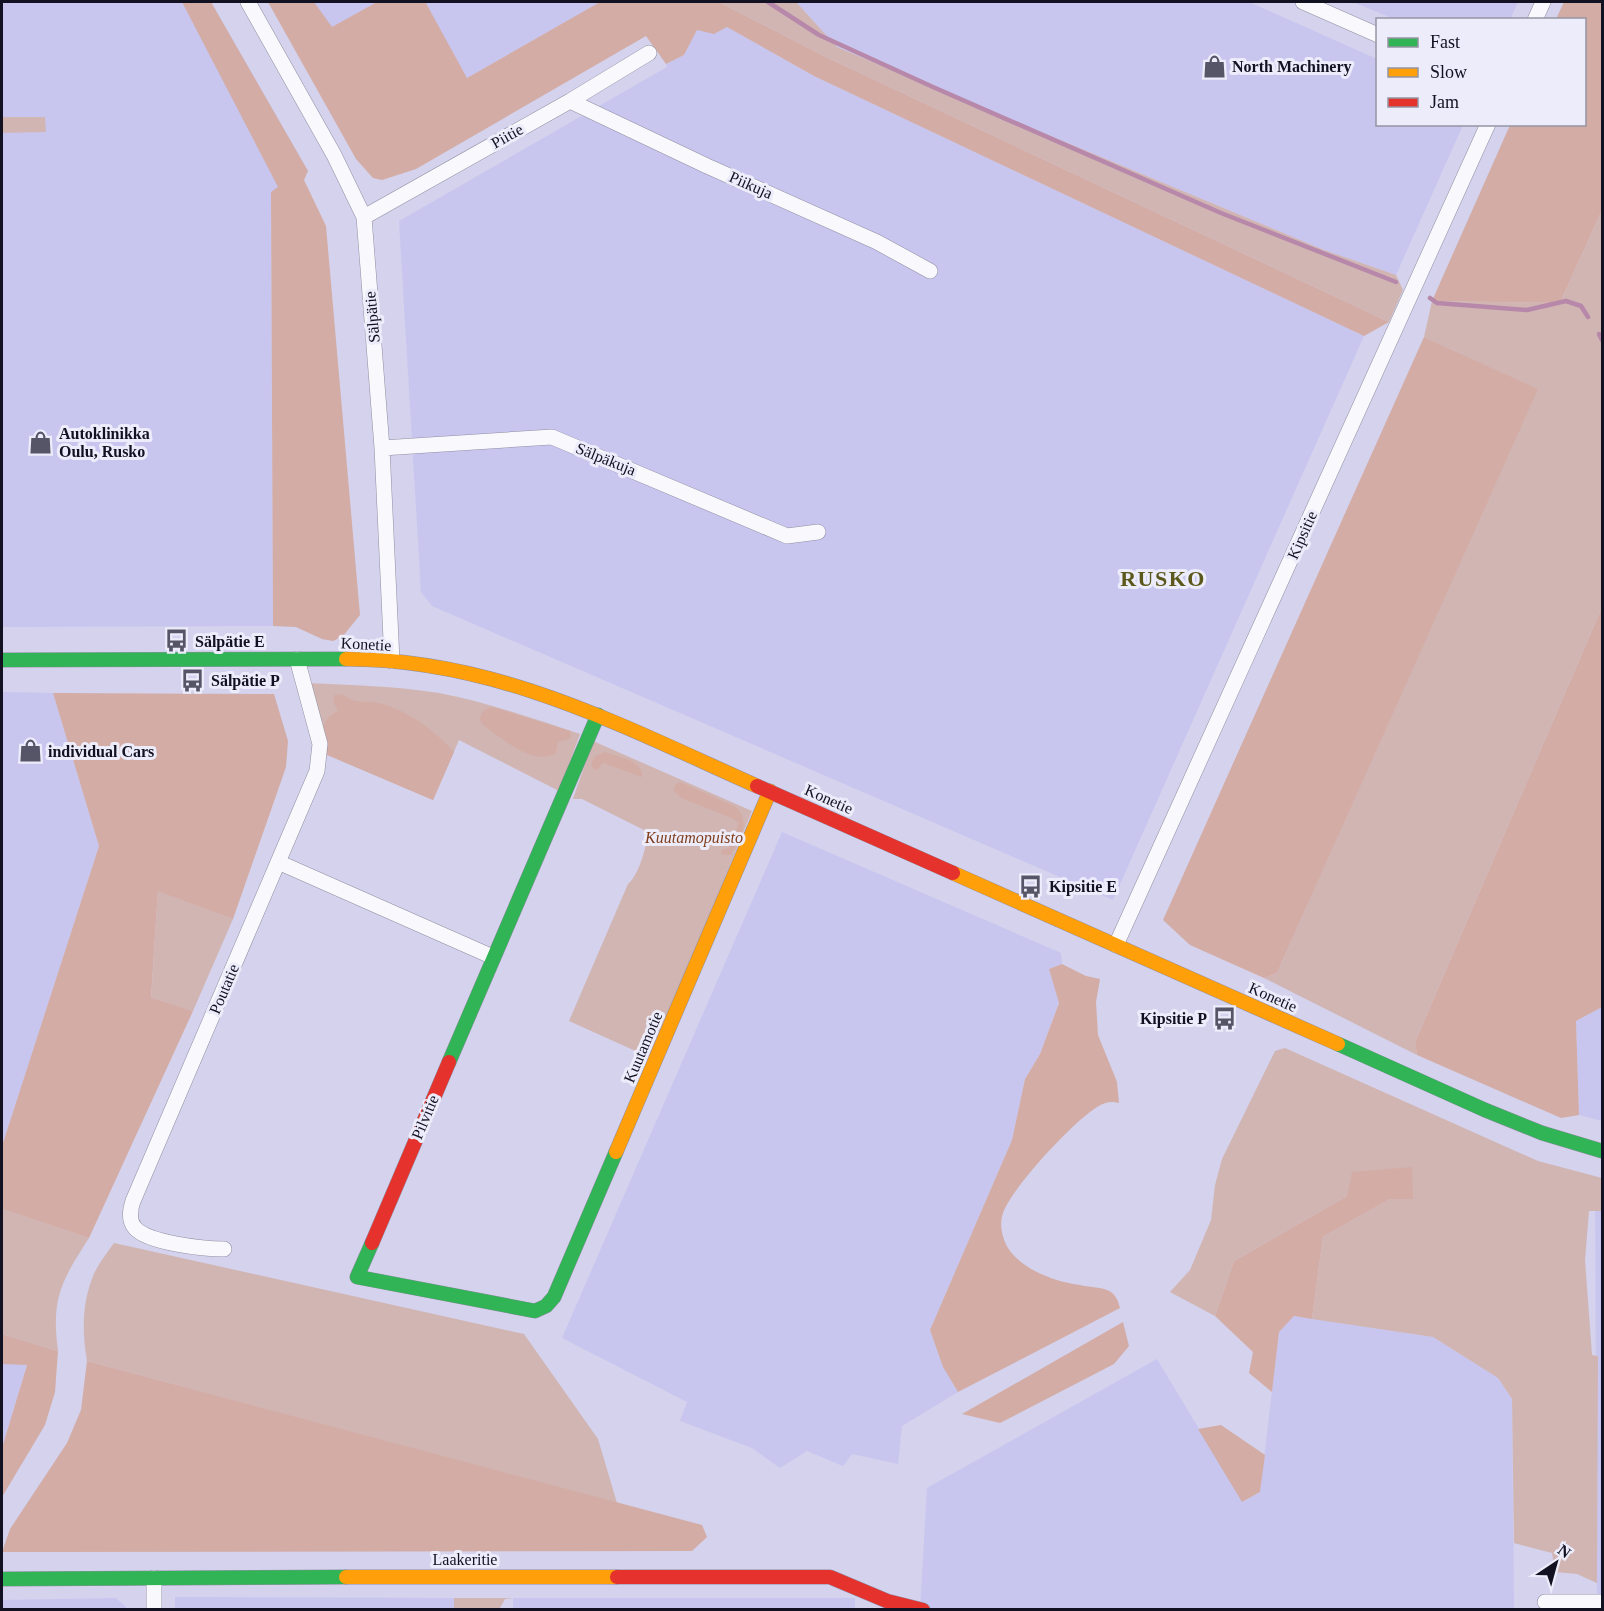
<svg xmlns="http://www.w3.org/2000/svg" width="1604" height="1611" font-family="Georgia,serif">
<rect width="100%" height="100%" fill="#d4d2ec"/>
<!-- built -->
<path fill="#c8c6ef" d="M2,2H211L308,171L271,193L273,626L2,627Z
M314,2H377L332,28Z
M424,2H600L467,78Z
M796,2H1249L1377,59L1378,124L1463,125L1396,275L1324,250L837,47Z
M1353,2H1518L1510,20L1394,19Z
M727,27L814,76L1364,336L1113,900L432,606L421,592L399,221L667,67L666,64L684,55L697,30Z
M2,692L53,693L99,846L2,1146Z
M782,832L1061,953L1062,964L1049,969L1059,1002L1040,1054L1025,1079L1012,1140L930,1330L943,1367L958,1392L902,1426L898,1464L852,1454L843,1466L807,1451L780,1468L752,1448L680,1421L687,1402L562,1338Z
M1602,1007V1121L1579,1115L1576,1021Z
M1595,1186L1602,1188V1610L1597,1609Z
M1294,1316L1433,1337L1498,1378L1512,1399L1514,1609L920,1610L927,1488L1157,1359L1243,1502L1260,1492L1279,1332Z
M2,1364H27L2,1448Z
M175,1597L454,1598V1609L175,1610Z
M116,1598L128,1609H2V1600Z
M513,1598H855V1609L513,1610Z"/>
<!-- green -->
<path fill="#d1b5b3" d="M719,2H796L837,47L1324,250L1396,275L1403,290L1389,322L826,57Z
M2,117H45L46,132L2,133Z
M1602,210V607L1415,1042L1417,1055L1264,978L1277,973L1537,389L1424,337L1432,301L1560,303Z
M307,683C351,685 395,686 439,693C487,702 534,719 580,734L559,791L459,740L433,800L325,754Z
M593,741L752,811L651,1058L569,1021L628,884C637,878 649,844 646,833L642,829L582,799H573Z
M158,890L233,919L193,1011L151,999Z
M1285,1048L1538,1161L1602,1178V1211H1589L1585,1260L1592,1355L1598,1356L1597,1583L1577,1574L1555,1572L1552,1553L1514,1543L1512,1399L1498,1378L1433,1337L1312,1319L1323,1237L1390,1199H1413L1347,1196L1234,1261L1215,1316L1170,1292L1190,1270L1211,1220L1215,1185L1222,1159L1275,1051Z
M2,1209L89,1238C61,1282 51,1298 58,1351L2,1334Z
M114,1243L524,1334L598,1439L617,1503L87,1361C82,1332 82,1304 93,1276C98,1264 107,1253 114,1243Z
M454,1598H513L505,1599L499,1610L454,1609Z"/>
<!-- forest -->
<path fill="#d3aca5" d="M182,2H211L308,171L304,180L326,226L360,615L343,636L333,641L322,639L296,627L273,626L271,192L278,187Z
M268,2H314L332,27L377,2H426L427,5L467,78L600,2H719L826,57L1389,322L1364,336L814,76L727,27L714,34L697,30L684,55L666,64L646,36L416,169L382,180L373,178L356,159Z
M1564,2H1602V210L1560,303L1432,301L1510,125L1584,124V20L1556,19Z
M1424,337L1538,389L1277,973L1264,978L1190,945L1163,920Z
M1602,607V1007L1576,1021L1579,1115L1561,1118L1417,1055L1415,1042Z
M53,693L274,694L288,741L286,767L233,919L158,891L151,998L193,1011L89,1238L2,1209V1146L99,846Z
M342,694C358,706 366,699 383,704C410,712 435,731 454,752L433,800L325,754C323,735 318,720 338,711L334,703V695Z
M492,707L570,731L571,736L569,739L558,742L556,753C534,767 501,738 483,725L480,720C480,712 485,709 492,707Z
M605,752C618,757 643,760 642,777L603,763L598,769L595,770L591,765L595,756Z
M680,782L736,807C752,824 739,837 731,855H722L721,853L722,850L729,848L739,823L732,818L681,798L673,790L676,784Z
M1062,964L1086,976L1100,979L1096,1002L1098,1035L1117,1082L1119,1103C1111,1101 1105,1102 1097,1107C1074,1121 1012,1187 1003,1213C999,1224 1002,1238 1008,1248C1022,1270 1056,1282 1080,1285C1088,1287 1100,1287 1107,1290C1115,1293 1118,1300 1120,1308L958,1392L943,1367L930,1330L1012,1140L1025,1079L1040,1054L1059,1003L1049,969Z
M1412,1167L1413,1199H1390L1323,1237L1312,1319L1294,1316L1279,1332L1272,1392L1249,1373L1253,1352L1215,1316L1234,1261L1347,1196L1352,1172Z
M1123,1322L1129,1346L1114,1364L1000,1423L962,1414Z
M2,1334L58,1351L55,1392L45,1425L2,1497V1448L27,1365L2,1364Z
M87,1361L702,1525L707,1537L692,1551L2,1552L10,1529L67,1443L81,1410Z
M1221,1425L1265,1455L1260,1492L1242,1502L1198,1429Z"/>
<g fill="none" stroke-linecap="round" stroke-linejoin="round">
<!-- stream -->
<path stroke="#b788aa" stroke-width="4.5" d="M768,2L819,35L933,87L1221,213L1396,282
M1430,298L1437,303L1527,310L1566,301L1581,306L1588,317
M1599,334L1602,340"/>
<defs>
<path id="street" d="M248,2L334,155L364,217L382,448L392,661
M1303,2L1378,35
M1535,20L1543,2
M570,101L707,166L877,242L930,271
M364,217L570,101L649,53
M382,448L552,437L787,536L818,532
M278,862L493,957
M1116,945L1488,124
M224,1249C204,1249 148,1243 135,1228C128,1220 130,1210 133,1201L317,771L320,744L297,659
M1545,1602H1602
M154,1610V1578"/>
<path id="fast" d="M2,660L346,659
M1338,1044L1485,1110L1542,1133L1602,1151
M449,1062L598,715
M372,1243L357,1277L535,1311L546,1306L554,1297L616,1152
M2,1579L346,1577"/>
<path id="slow" d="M346,659C497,659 622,726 757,786
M953,873L1338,1044
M616,1152L770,791
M346,1577H617"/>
<path id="jam" d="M757,786L953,873
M372,1243L449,1062
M617,1577H830L887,1601L923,1610"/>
</defs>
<!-- street casing -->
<use href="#street" stroke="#908ea2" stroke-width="16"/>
<!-- fast casing -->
<use href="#fast" stroke="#908ea2" stroke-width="15"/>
<!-- slow casing -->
<use href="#slow" stroke="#908ea2" stroke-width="15"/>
<!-- jam casing -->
<use href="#jam" stroke="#908ea2" stroke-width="15"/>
<!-- street -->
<use href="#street" stroke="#f9f8fc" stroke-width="15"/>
<!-- fast -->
<use href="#fast" stroke="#30b455" stroke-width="14"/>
<!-- slow -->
<use href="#slow" stroke="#ff9f0a" stroke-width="14"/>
<!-- jam -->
<use href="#jam" stroke="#e5322d" stroke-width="14"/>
</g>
<!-- icons -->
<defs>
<symbol id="shop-bare" viewBox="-9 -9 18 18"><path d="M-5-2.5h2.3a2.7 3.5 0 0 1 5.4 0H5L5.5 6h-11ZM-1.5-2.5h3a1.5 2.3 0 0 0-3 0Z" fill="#565568" stroke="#ececfb" stroke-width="2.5" paint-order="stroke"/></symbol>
<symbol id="bus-bare" viewBox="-9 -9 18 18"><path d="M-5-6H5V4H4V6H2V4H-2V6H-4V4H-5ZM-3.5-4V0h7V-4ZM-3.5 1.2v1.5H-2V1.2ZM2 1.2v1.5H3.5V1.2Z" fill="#565568" stroke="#ececfb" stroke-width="2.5" paint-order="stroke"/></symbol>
</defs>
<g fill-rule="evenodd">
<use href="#shop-bare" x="1198" y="50" width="33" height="33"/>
<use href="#shop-bare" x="24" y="426" width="33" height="33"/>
<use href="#bus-bare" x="160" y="624" width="33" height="33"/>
<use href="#bus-bare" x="176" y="664" width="33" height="33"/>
<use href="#shop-bare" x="14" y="734" width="33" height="33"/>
<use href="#bus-bare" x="1014" y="870" width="33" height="33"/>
<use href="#bus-bare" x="1208" y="1002" width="33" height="33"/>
</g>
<g text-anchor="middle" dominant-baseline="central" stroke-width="6" stroke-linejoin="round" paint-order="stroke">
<!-- poi labels -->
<g font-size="16" font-weight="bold" fill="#121121" stroke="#ececfb" text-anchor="start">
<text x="1232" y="66">North Machinery</text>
<text x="59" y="433">Autoklinikka<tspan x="59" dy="18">Oulu, Rusko</tspan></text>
<text x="195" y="641">Sälpätie E</text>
<text x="211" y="680">Sälpätie P</text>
<text x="48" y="751">individual Cars</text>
<text x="1049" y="886">Kipsitie E</text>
<text x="1207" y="1018" text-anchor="end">Kipsitie P</text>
</g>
<!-- street labels -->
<g font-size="16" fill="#121121" stroke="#ececfb">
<text transform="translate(507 136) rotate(-29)">Piitie</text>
<text transform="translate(751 185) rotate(24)">Piikuja</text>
<text transform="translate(372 317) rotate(-95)">Sälpätie</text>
<text transform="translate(606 459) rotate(22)">Sälpäkuja</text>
<text transform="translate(1302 535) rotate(-66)">Kipsitie</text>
<text transform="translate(366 644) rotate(3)">Konetie</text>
<text transform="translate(829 799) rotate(24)">Konetie</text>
<text transform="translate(224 989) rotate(-67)">Poutatie</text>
<text transform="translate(1273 997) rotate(24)">Konetie</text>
<text transform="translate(643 1047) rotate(-67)">Kuutamotie</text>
<text transform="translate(425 1117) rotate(-67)">Pilvitie</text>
<text x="465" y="1559">Laakeritie</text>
</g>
<!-- park labels -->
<g font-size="16" font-style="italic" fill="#803e1c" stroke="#ececfb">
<text x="694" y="837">Kuutamopuisto</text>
</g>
<!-- district labels -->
<g font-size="22" font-weight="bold" letter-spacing="1.5" fill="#5c581c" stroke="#ececfb">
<text x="1163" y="578">RUSKO</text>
</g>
</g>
<!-- border -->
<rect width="1604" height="1611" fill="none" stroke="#121121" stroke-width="6"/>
<!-- legend -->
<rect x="1376" y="18" width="210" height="108" fill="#ececfb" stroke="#9594a4" stroke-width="1.5"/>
<rect x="1388" y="38" width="30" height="9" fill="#30b455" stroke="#9594a4" stroke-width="1.5"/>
<text x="1430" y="48" font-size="18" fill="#121121">Fast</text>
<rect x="1388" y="68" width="30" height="9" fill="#ff9f0a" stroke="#9594a4" stroke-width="1.5"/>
<text x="1430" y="78" font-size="18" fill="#121121">Slow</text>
<rect x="1388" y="98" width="30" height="9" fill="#e5322d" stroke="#9594a4" stroke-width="1.5"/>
<text x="1430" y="108" font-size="18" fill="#121121">Jam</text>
<!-- north arrow -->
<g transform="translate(1556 1563) rotate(36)" stroke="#ececfb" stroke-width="4.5" paint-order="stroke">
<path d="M0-4.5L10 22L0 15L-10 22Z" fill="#121121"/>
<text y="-9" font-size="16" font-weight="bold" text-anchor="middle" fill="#121121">N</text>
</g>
</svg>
